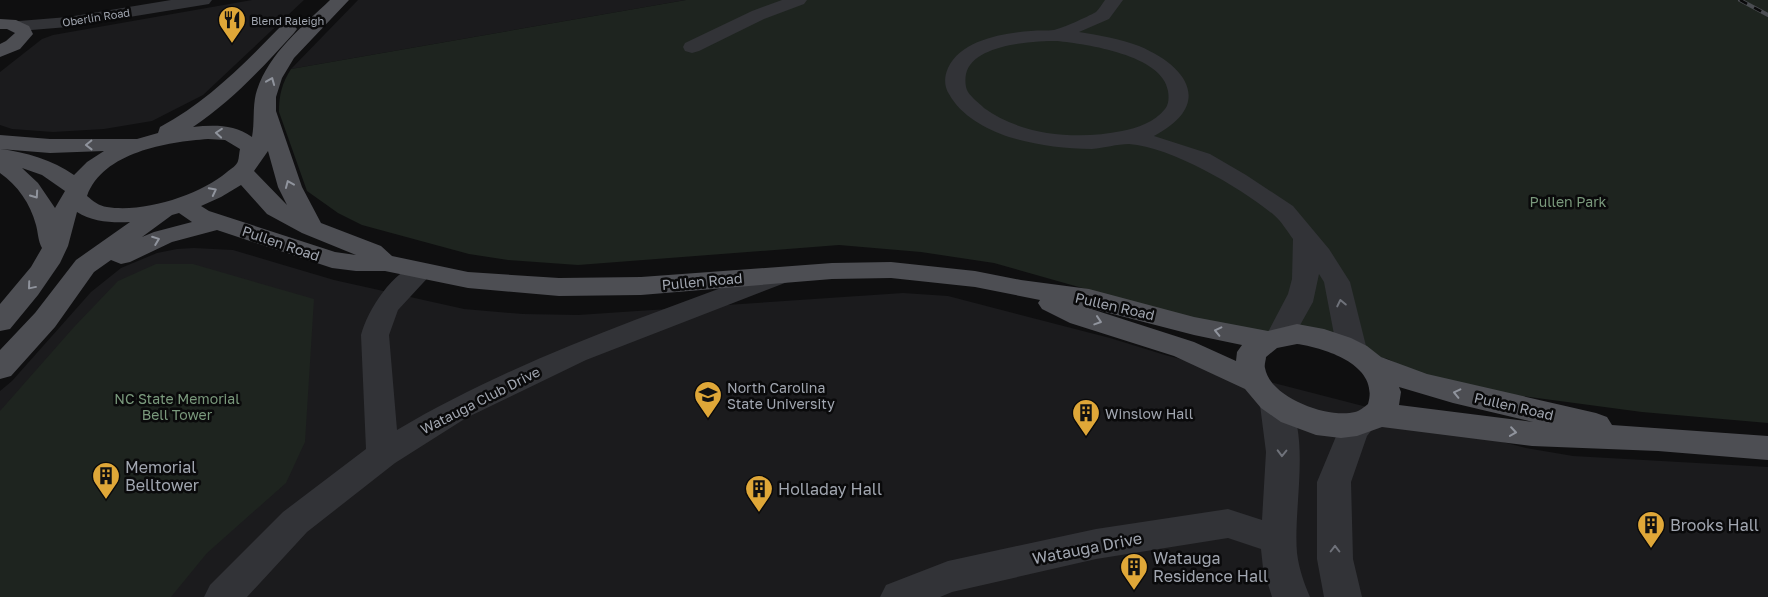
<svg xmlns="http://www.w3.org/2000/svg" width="1768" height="597" font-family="'Golos Text',sans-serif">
<rect width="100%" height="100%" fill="#0f0f10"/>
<!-- built -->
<path fill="#1b1b1d" d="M252,0H304L203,95L152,121L104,129L53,132L12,129L0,125V72L42,39L53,35Z
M358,0H686L291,69Z
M194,248L233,250L334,280L464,309L523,314L578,315L903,293L948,296L1110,338L1165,355L1526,448L1573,456L1768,467V597H0V391L12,381L91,292L121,268L157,253L177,249Z"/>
<!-- green -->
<path fill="#1e241f" d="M686,0H1768V423L1642,412L1514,395L1425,378L1388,359L1181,316L994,263L921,252L839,245L578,265L508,260L469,254L362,225L338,213L307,191L279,112C279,95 282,83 291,69Z
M156,264H193L314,299L305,442L286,483L207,553L171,597H0V411L74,327L118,281Z"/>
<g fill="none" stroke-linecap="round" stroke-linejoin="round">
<!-- minor -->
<path fill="#323337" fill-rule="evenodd" d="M171,0H212L209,4L203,5L68,27L19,31L13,30L10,26L13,22L19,21L68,17Z
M782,0H807L804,4L764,19L699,51L692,53L685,51L683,47L685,43L752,11Z
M1105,0H1123L1109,19L1079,32C1099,35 1120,39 1139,46C1189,67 1213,105 1154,136L1210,154L1246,175L1293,206L1329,249L1350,282L1367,350L1362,357L1352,360L1342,357L1337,350L1324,282L1319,274L1313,302L1290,343L1280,346L1270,343L1266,336L1288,294L1292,279L1293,239C1287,231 1282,222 1274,215C1241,188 1172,147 1129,144C1117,144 1104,148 1092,149C1064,149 1035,145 1009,137C986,129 961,116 949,94C944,86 944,77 948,68C961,40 1003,33 1031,31C1039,30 1047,31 1054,30C1063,28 1087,17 1096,12C1099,9 1102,4 1105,0ZM1057,41C1086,44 1163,55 1168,91C1169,97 1169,104 1165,109C1155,122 1137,128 1122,131C1078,140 1022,136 984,108C979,103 972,98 968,92C965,87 965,79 966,74C973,44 1033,41 1057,41Z
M421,263L430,265L434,271L398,310L389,335L397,430C515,360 644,317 772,269L781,267L790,269L794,275L790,281L586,360L466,418L395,463L307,532L247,597H204L210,585L283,512L366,449L361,335C368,309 393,270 421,263Z
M1276,394L1287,397C1311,438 1293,507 1297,553C1299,569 1304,583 1310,597H1272L1263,568L1261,549L1228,538L1096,559L952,592L940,597H880L886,585L948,561L1096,529L1228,509L1262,520L1266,452L1260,405L1265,397Z
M1361,411L1372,415L1377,423L1367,436L1351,482L1353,559L1362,597H1324L1317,559V482L1342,422L1350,415Z"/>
<!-- major -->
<path fill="#4d4e53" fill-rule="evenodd" d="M330,0H349L294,58L282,78L276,97V111L302,187L321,223L381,246L392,256L468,272L559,278L641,277L832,263L891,262L975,271L1021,280L1089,289L1194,317L1268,331L1297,324L1324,329L1351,338L1367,346L1381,357L1427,374L1596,413L1607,417L1612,425L1768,436V460L1658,451L1532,446L1382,427L1357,436L1341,438L1316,435L1281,422L1261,408L1245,389L1174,356L1070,323L1042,309L1038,303L1040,300L975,287L891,278L832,279L641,295L559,296L468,288L385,271H356L332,268L217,230L172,242L130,262L121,264L111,260L94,272L55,327L11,376L0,379V350L35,313L76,260L130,222C113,223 92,222 77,212L68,246L60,263L38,295L10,329L0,331V304L31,267L42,248C38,241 38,232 36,225C30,203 18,186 0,173V149C25,152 53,160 74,175L87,162L104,151L50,153L0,149V135L50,139H137L158,133L160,127C208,101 244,64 282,25L288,24L294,25L297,29L294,33C263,67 232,101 193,127C213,125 234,124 252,137C255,122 252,105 257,90C269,53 303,26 330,0ZM208,139L225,140L240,149C239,153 239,158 238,161C237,165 231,169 227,172C200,195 144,213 107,207C99,206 93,201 87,196C103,152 167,142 208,139ZM268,151L278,187L287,205L254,171ZM22,168L42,175L65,191L55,208L38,183ZM241,185L267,214L302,233L356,255L335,252L209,211L201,206L221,197ZM179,213L192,222L154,232L142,237L172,215ZM1082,306L1194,335L1242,345L1237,352L1236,361L1194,342ZM1297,344C1325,348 1380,365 1368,404C1364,407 1360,411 1355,412C1329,419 1270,398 1265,368C1264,365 1266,360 1266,357L1277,348ZM1399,387L1453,403L1533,422L1399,405L1401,392Z
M0,19L16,20L29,26L33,34L20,49L0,57V44L6,41L15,33L7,29H0Z"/>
<defs>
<path id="rail" d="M1740,0L1768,15"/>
</defs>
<!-- rail casing -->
<use href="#rail" stroke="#4b4d52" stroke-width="4"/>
<!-- rail -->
<use href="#rail" stroke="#0a0a0b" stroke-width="2.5" stroke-dasharray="8" stroke-linecap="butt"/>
</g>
<!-- one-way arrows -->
<defs><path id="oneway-chevron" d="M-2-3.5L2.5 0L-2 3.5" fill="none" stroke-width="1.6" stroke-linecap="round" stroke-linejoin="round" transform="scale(1.25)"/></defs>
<g stroke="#90949d">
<use href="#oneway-chevron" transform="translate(271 81) rotate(-68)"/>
<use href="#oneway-chevron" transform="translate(219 133) rotate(-175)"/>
<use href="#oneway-chevron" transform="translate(89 145) rotate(179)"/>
<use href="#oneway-chevron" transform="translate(289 184) rotate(-113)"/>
<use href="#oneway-chevron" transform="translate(213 191) rotate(-27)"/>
<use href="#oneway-chevron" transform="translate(35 195) rotate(55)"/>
<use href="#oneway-chevron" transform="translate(156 240) rotate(-21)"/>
<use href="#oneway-chevron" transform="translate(31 286) rotate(130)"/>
<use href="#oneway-chevron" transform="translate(1098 321) rotate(18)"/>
<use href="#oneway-chevron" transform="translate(1218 331) rotate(-167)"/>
<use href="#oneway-chevron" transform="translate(1457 393) rotate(-167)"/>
<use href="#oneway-chevron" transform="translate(1513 432) rotate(8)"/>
</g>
<g stroke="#6f727a">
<use href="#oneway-chevron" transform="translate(1341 303) rotate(-102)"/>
<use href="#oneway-chevron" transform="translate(1282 453) rotate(91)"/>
<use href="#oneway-chevron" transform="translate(1335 549) rotate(-90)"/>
</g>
<!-- icons -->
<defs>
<symbol id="restaurant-pin" viewBox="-11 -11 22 30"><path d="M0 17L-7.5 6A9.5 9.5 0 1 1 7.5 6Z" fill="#dfa738" stroke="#0a0a0b"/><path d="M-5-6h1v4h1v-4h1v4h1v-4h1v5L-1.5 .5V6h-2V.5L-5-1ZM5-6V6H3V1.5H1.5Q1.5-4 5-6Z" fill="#111"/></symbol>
<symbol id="university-pin" viewBox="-11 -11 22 30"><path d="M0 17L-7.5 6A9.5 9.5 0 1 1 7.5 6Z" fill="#dfa738" stroke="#0a0a0b"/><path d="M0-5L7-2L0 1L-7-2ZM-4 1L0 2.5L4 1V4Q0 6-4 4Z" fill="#111"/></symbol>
<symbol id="building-pin" viewBox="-11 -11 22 30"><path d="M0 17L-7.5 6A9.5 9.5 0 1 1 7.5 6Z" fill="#dfa738" stroke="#0a0a0b"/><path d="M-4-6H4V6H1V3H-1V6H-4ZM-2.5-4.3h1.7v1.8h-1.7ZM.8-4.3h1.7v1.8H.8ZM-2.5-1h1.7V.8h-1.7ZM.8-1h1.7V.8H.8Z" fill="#111"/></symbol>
</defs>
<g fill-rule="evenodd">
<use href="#restaurant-pin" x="216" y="4" width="32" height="43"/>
<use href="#university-pin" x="692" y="379" width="32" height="43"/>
<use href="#building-pin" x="1070" y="397" width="32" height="43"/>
<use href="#building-pin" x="90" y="460" width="32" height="43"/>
<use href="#building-pin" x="743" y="473" width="32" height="43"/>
<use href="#building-pin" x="1635" y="509" width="32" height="43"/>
<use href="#building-pin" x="1118" y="551" width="32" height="43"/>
</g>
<g text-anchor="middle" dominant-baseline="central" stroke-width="5" stroke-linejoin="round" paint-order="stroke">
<!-- far-street labels -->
<g font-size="11" fill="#a1a6b0" stroke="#0a0a0b">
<text transform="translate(96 17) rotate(-9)">Oberlin Road</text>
</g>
<!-- far-poi labels -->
<g font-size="11" fill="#a1a6b0" stroke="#0a0a0b" text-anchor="start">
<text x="251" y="20">Blend Raleigh</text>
</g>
<!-- park labels -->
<g font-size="14" fill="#7a997c" stroke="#0a0a0b">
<text x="1568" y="201">Pullen Park</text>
<text x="177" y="398">NC State Memorial<tspan x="177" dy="16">Bell Tower</tspan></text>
</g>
<!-- street labels -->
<g font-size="14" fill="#a1a6b0" stroke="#0a0a0b">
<text transform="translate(281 243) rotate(19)">Pullen Road</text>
<text transform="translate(702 281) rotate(-5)">Pullen Road</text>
<text transform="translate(1115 306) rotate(13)">Pullen Road</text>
<text transform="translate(480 400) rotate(-27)">Watauga Club Drive</text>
<text transform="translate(1514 406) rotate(13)">Pullen Road</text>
</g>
<!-- poi labels -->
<g font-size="14" fill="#a1a6b0" stroke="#0a0a0b" text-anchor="start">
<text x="727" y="387">North Carolina<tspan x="727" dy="16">State University</tspan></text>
<text x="1105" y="413">Winslow Hall</text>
</g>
<!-- near-poi labels -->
<g font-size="16" fill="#a1a6b0" stroke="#0a0a0b" text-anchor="start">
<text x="125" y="467">Memorial<tspan x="125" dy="18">Belltower</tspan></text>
<text x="778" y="489">Holladay Hall</text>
<text x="1670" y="525">Brooks Hall</text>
<text x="1153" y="558">Watauga<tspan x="1153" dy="18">Residence Hall</tspan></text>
</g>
<!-- near-street labels -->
<g font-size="16" fill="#a1a6b0" stroke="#0a0a0b">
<text transform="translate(1087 548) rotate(-11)">Watauga Drive</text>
</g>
</g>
</svg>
